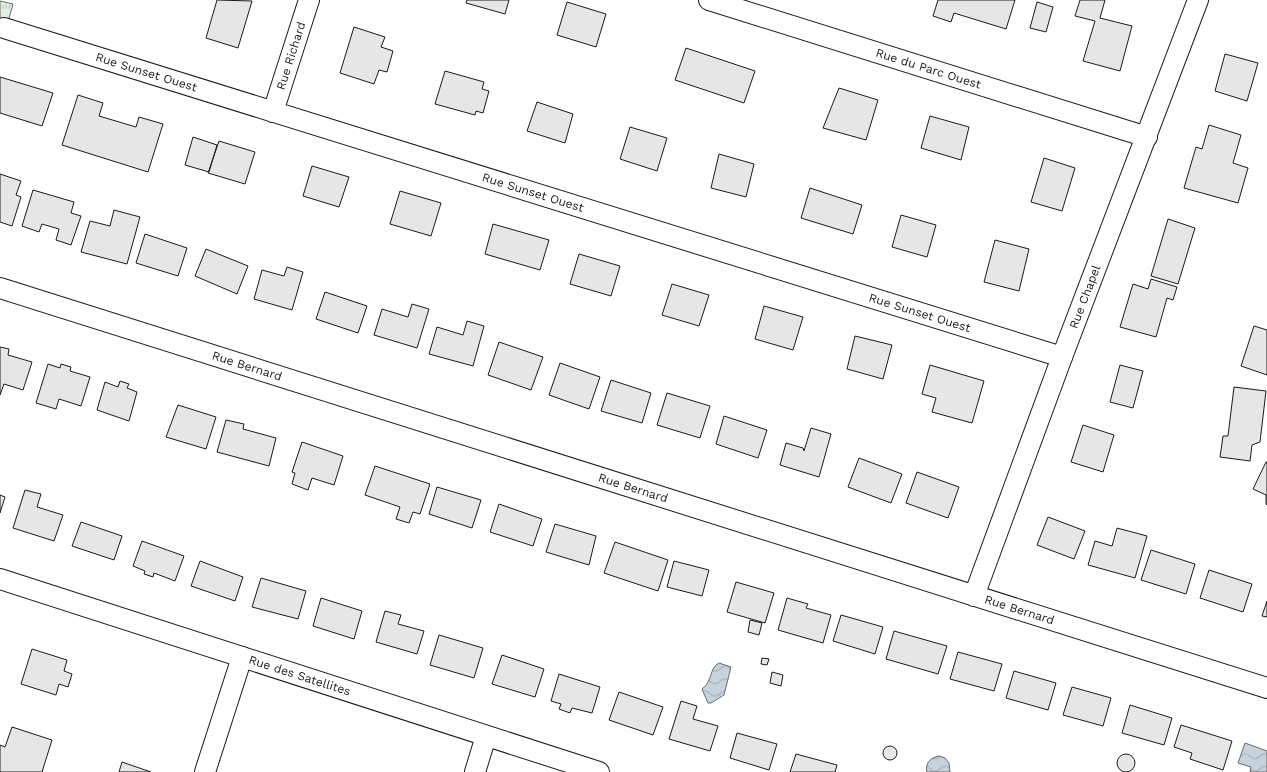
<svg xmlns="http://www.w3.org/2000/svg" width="1267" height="772" font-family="'Work Sans',sans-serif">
<defs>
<pattern id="grass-tufts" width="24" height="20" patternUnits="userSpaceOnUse" patternTransform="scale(1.25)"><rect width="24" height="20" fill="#e0efe3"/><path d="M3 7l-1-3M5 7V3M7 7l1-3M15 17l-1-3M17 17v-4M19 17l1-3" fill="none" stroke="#c0ccc2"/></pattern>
<pattern id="water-waves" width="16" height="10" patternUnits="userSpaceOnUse" patternTransform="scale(1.25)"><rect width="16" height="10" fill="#c6d2dc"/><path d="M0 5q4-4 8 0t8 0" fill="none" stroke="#aab4bc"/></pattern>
</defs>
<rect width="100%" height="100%" fill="#fff"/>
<!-- grass -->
<path fill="url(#grass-tufts)" stroke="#6a6a6a" d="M0,1L13,4L8,22H0Z"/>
<!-- water -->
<path fill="url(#water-waves)" stroke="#6a6a6a" d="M719,663L731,667L724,695L711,703H708L702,689C713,681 709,668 719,663Z
M1245,743L1267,751V772H1250L1251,767L1238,763Z
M939,756L945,758L949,763L950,772H927C925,763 930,758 939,756Z"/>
<!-- building -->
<path fill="#e6e6e6" stroke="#1a1a1a" d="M217,0L252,1L238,48L206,38Z
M467,0H509L505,14L466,3Z
M938,0H1015L1006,29L954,13L951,22L933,16Z
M1080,0H1105L1100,18L1132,26L1120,71L1083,61L1095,21L1075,16Z
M567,2L606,14L596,47L557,35Z
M1037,2L1053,7L1046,32L1030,28Z
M354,27L385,37L381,47L393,51L387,72L379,70L374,84L340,73Z
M686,48L755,71L744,103L675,80Z
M1225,54L1258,63L1247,101L1215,91Z
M445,71L484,82L482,89L489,91L483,113L476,111L475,115L435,104Z
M0,77L53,93L42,126L0,113Z
M839,88L878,100L866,140L823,128Z
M78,95L103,103L99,116L136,127L139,117L163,124L148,172L62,145Z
M537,102L573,114L565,143L527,131Z
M930,116L969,127L961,160L921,148Z
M1209,125L1241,135L1233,163L1248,168L1238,203L1184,188L1196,147L1202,149Z
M630,127L667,138L657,171L620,159Z
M193,137L217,145L209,172L185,165Z
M219,141L255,152L245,184L208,173Z
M719,154L754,164L746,197L711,188Z
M1044,158L1075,168L1062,211L1031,202Z
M312,166L349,177L339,207L303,196Z
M0,174L21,181L16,195L21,197L12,226L0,222Z
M810,188L862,205L853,234L801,218Z
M33,190L74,202L71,213L81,216L71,245L56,240L59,229L42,224L39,232L22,226Z
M400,191L441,203L431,236L390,224Z
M114,210L140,217L127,264L81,252L90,221L110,226Z
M901,215L936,225L927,257L892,247Z
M1168,219L1195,228L1178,284L1151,276Z
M493,224L549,240L540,270L485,254Z
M145,234L187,248L178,276L136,263Z
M995,240L1029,249L1019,291L984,282Z
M206,249L248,266L237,294L195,276Z
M579,254L620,266L611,296L570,284Z
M287,267L303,272L292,310L254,299L262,270L284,276Z
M1151,279L1177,287L1173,300L1167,298L1156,337L1120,327L1133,284L1148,289Z
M672,284L709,295L699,326L662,315Z
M325,292L367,306L358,333L316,319Z
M412,304L429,309L417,348L374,335L382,309L408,317Z
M764,306L803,317L793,350L755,339Z
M467,321L484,326L473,366L429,354L437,327L463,335Z
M1254,326L1267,330V375L1241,366Z
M855,336L892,345L883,379L847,369Z
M499,342L543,357L531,390L488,375Z
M0,347L9,349L8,355L32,362L23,390L4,384L0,395Z
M560,363L600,377L589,409L549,395Z
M48,364L60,368L61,364L71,367L70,371L90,377L81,406L59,399L56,409L36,403Z
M930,365L984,381L972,423L932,412L936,398L922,394Z
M1120,365L1143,371L1133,408L1110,402Z
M611,380L651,393L642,423L601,411Z
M120,381L129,384L127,388L137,392L129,421L97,410L105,382L118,387Z
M1234,387L1266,391L1260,442L1252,445L1250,461L1220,457L1223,436H1228Z
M667,393L710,406L700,438L657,425Z
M178,405L216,417L206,449L166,437Z
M724,416L767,430L758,458L716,444Z
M226,420L244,424L243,429L276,438L269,466L217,452Z
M1083,425L1114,435L1103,472L1071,462Z
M811,428L831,434L819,477L780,465L786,443L803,448L804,451Z
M302,442L343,456L334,485L312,478L308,490L292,484L295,473L292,472Z
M859,458L902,474L891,503L848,487Z
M1266,462H1267V505L1266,504V495L1253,489Z
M375,466L430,484L420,514L413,512L409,523L396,519L400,507L365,495Z
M917,472L959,487L948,518L906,503Z
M437,487L481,500L472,528L429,514Z
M25,490L41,494L37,507L63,515L54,541L13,528Z
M0,495L5,497L0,513Z
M499,504L542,519L533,546L490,532Z
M1048,517L1085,531L1074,559L1037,545Z
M81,522L122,536L114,560L72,546Z
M555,524L596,536L589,565L546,552Z
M1117,528L1147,536L1135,578L1088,565L1095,541L1112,546Z
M142,541L184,556L175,581L154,573L153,577L144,574L145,571L133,566Z
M615,542L668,560L658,591L604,573Z
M1151,550L1195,564L1186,594L1141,580Z
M200,561L243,577L235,601L191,586Z
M674,561L709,570L702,596L667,587Z
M1209,570L1252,584L1243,612L1200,598Z
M261,578L306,591L298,619L252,607Z
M736,582L774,593L765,623L727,612Z
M321,598L362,611L354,639L313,626Z
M787,598L808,604L806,608L831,615L823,643L778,630Z
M1267,601V617L1262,616Z
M385,611L401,615L398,624L424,631L417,654L376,642Z
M841,615L883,627L875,654L833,641Z
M750,620L762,623L759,635L748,632Z
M894,631L947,646L938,674L886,659Z
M439,635L483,648L474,678L430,665Z
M32,649L67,660L64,671L72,674L68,687L59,684L56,695L21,684Z
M958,652L1002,664L994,691L950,679Z
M502,655L544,669L535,697L492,684Z
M762,658L769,659L767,665L761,664Z
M1014,671L1056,683L1048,710L1006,698Z
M772,672L783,675L781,686L770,683Z
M559,674L600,687L592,713L572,708L570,713L559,709L561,704L551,701Z
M1072,687L1111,698L1103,726L1063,715Z
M619,692L663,707L653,735L609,720Z
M681,701L697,706L693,719L718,726L710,751L669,739Z
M1130,705L1172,718L1164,745L1122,733Z
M1181,725L1232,741L1223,770L1190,759L1192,753L1174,747Z
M12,727L52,740L42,772H0V745L5,747Z
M737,733L777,744L769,770L730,758Z
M883 753a7 7 0 1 1 14 0a7 7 0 1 1-14 0Z
M1117 763a9 9 0 1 1 18 0a9 9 0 1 1-18 0Z
M796,754L837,765L835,772H790Z
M122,762L151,772H119Z"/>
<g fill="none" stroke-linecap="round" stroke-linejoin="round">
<defs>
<g id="street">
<path id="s1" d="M709,0L1147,137"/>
<path id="s2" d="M4,28L1062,357"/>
<path id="s3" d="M273,112L309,0"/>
<path id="s4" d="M0,288L1267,688"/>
<path id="s5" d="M0,579L599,772"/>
<path id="s6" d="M974,596L1062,357L1198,0"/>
<path d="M205,772L242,657"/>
<path d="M475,772L486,736"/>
</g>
</defs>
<!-- street casing -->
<use href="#street" stroke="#1a1a1a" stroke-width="22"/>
<!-- street -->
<use href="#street" stroke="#fff" stroke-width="20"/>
</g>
<g text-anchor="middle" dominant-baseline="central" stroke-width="4" stroke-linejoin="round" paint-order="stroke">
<!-- street labels -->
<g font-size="12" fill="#1a1a1a" stroke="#fff">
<text stroke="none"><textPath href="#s3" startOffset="59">Rue Richard</textPath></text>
<text stroke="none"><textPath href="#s1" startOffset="230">Rue du Parc Ouest</textPath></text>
<text stroke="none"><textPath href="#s2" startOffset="149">Rue Sunset Ouest</textPath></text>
<text stroke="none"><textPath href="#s2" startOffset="554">Rue Sunset Ouest</textPath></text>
<text stroke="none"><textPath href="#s6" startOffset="319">Rue Chapel</textPath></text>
<text stroke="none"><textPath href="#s2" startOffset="959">Rue Sunset Ouest</textPath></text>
<text stroke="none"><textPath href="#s4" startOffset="259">Rue Bernard</textPath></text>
<text stroke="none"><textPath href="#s4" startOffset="664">Rue Bernard</textPath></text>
<text stroke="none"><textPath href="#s4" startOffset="1069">Rue Bernard</textPath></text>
<text stroke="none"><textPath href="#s5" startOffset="315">Rue des Satellites</textPath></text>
</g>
</g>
</svg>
